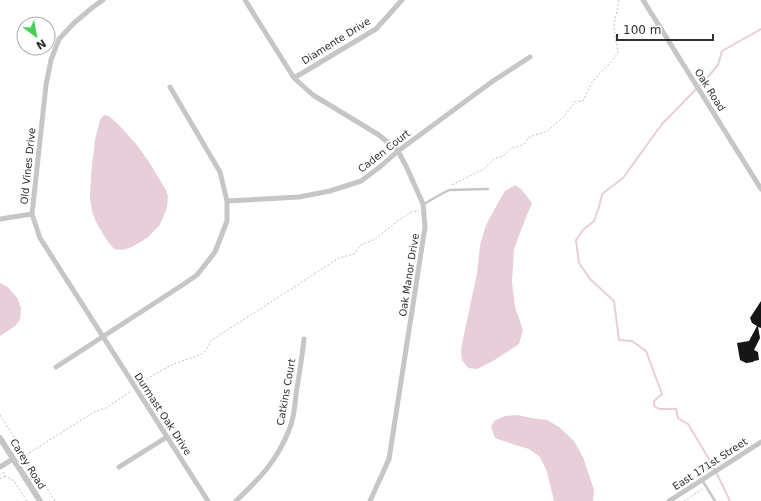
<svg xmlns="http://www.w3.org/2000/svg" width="761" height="501" font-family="'DejaVu Sans',sans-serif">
<rect width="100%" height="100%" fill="#fff"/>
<!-- water -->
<path fill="#e8ced9" d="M104,115L109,116L118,124L137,145L149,162L166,190L168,197L167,207L163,218L159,226L147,238L132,247L122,250L114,249L106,239L96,222L92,211L90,198L91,175L95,140L100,120Z
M515,185L521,189L532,203L525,220L514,249L512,282L515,307L523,330L519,344L493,361L477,369L468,368L462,360L461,349L477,273L480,245L486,225L499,201L505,191Z
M0,283L8,287L18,299L21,309L20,320L15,326L0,336Z
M518,415L531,418L547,420L559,427L574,441L583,457L594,490L593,501H554L547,472L540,457L529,449L512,444L495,438L491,427L494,421L505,416Z"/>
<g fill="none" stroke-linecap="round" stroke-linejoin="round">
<!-- stream -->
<path stroke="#e8ced9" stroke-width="2" d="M730,501L713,466L688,424L678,418L676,409H659L654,406V401L662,394L646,351L632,341L619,340L614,301L590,279L579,263L576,240L583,230L594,221L599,207L602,194L623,178L662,124L707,78L718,65L722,51L761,29"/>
</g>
<!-- building -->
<path fill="#161616" d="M761,301V328L758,327L760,338L754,350L758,352L759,360L754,361L753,362L746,363L740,360L737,343L749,341L757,326L752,323L750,318Z"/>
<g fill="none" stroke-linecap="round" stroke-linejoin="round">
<!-- path -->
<path stroke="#bfbfbf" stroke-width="1" stroke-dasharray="2 2" stroke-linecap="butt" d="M452,185L484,169L494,159L503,156L512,148L522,145L525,143L528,138L535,135L548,131L556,123L563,118L575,102L583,101L591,84L599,74L611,62L618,53L615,35L614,25L619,0
M140,384C153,375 167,366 182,361C190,358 199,357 205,351C208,348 209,343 212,340L339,258L354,254L361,245L375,239L399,220L411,212L419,211
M0,415L55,501
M26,455L94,412L106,408L131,391
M3,472L5,476L14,481L27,501
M0,479L5,476
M684,501L702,489"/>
<!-- service -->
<path stroke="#c6c6c6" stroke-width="2.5" d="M424,204L443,193L449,190L488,189
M702,480L715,501"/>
<!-- minor -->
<path stroke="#c6c6c6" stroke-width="5" d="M103,0L93,7L74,23L59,39L51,60L46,85L32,214L40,238L208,501
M245,0L294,78L313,95L379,135L398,151L407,168L423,204L425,227L389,459L370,501
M643,0L761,189
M294,78L376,29L402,0
M227,201L299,197L330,191L361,181L381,166L398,151L493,81L530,57
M0,219L32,214
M56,367L184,284L197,275L215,252L227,221V201L220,172L170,87
M0,467L13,459
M119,467L167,437
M236,501C260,478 277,461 289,430C294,419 295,406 296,394C299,376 302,358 304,339
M669,501L761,442"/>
<!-- tertiary -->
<path stroke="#c6c6c6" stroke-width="6" d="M0,438L40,501"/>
</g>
<g text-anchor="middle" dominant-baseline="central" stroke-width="4" stroke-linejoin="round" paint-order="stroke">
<!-- street labels -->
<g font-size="10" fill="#2f2f2f" stroke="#fff">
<text transform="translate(336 41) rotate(-32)">Diamente Drive</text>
<text transform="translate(710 90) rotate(58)">Oak Road</text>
<text transform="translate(384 151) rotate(-38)">Caden Court</text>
<text transform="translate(28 166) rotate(-84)">Old Vines Drive</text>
<text transform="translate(409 275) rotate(-81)">Oak Manor Drive</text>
<text transform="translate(286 392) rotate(-80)">Catkins Court</text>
<text transform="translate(163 414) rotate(57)">Durmast Oak Drive</text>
<text transform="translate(28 464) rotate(58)">Carey Road</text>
<text transform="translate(710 464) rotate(-33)">East 171st Street</text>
</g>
</g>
<!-- north arrow -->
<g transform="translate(36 36) rotate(148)"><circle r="19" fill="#ffffff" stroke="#acacac"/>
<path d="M0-3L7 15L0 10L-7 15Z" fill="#49cf59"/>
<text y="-6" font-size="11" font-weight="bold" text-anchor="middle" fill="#2f2f2f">N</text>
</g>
<!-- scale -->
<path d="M617 34v6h96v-6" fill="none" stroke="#2f2f2f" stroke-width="2"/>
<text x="623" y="34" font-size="12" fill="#2f2f2f" stroke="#ffffff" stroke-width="3" paint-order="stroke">100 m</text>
</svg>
